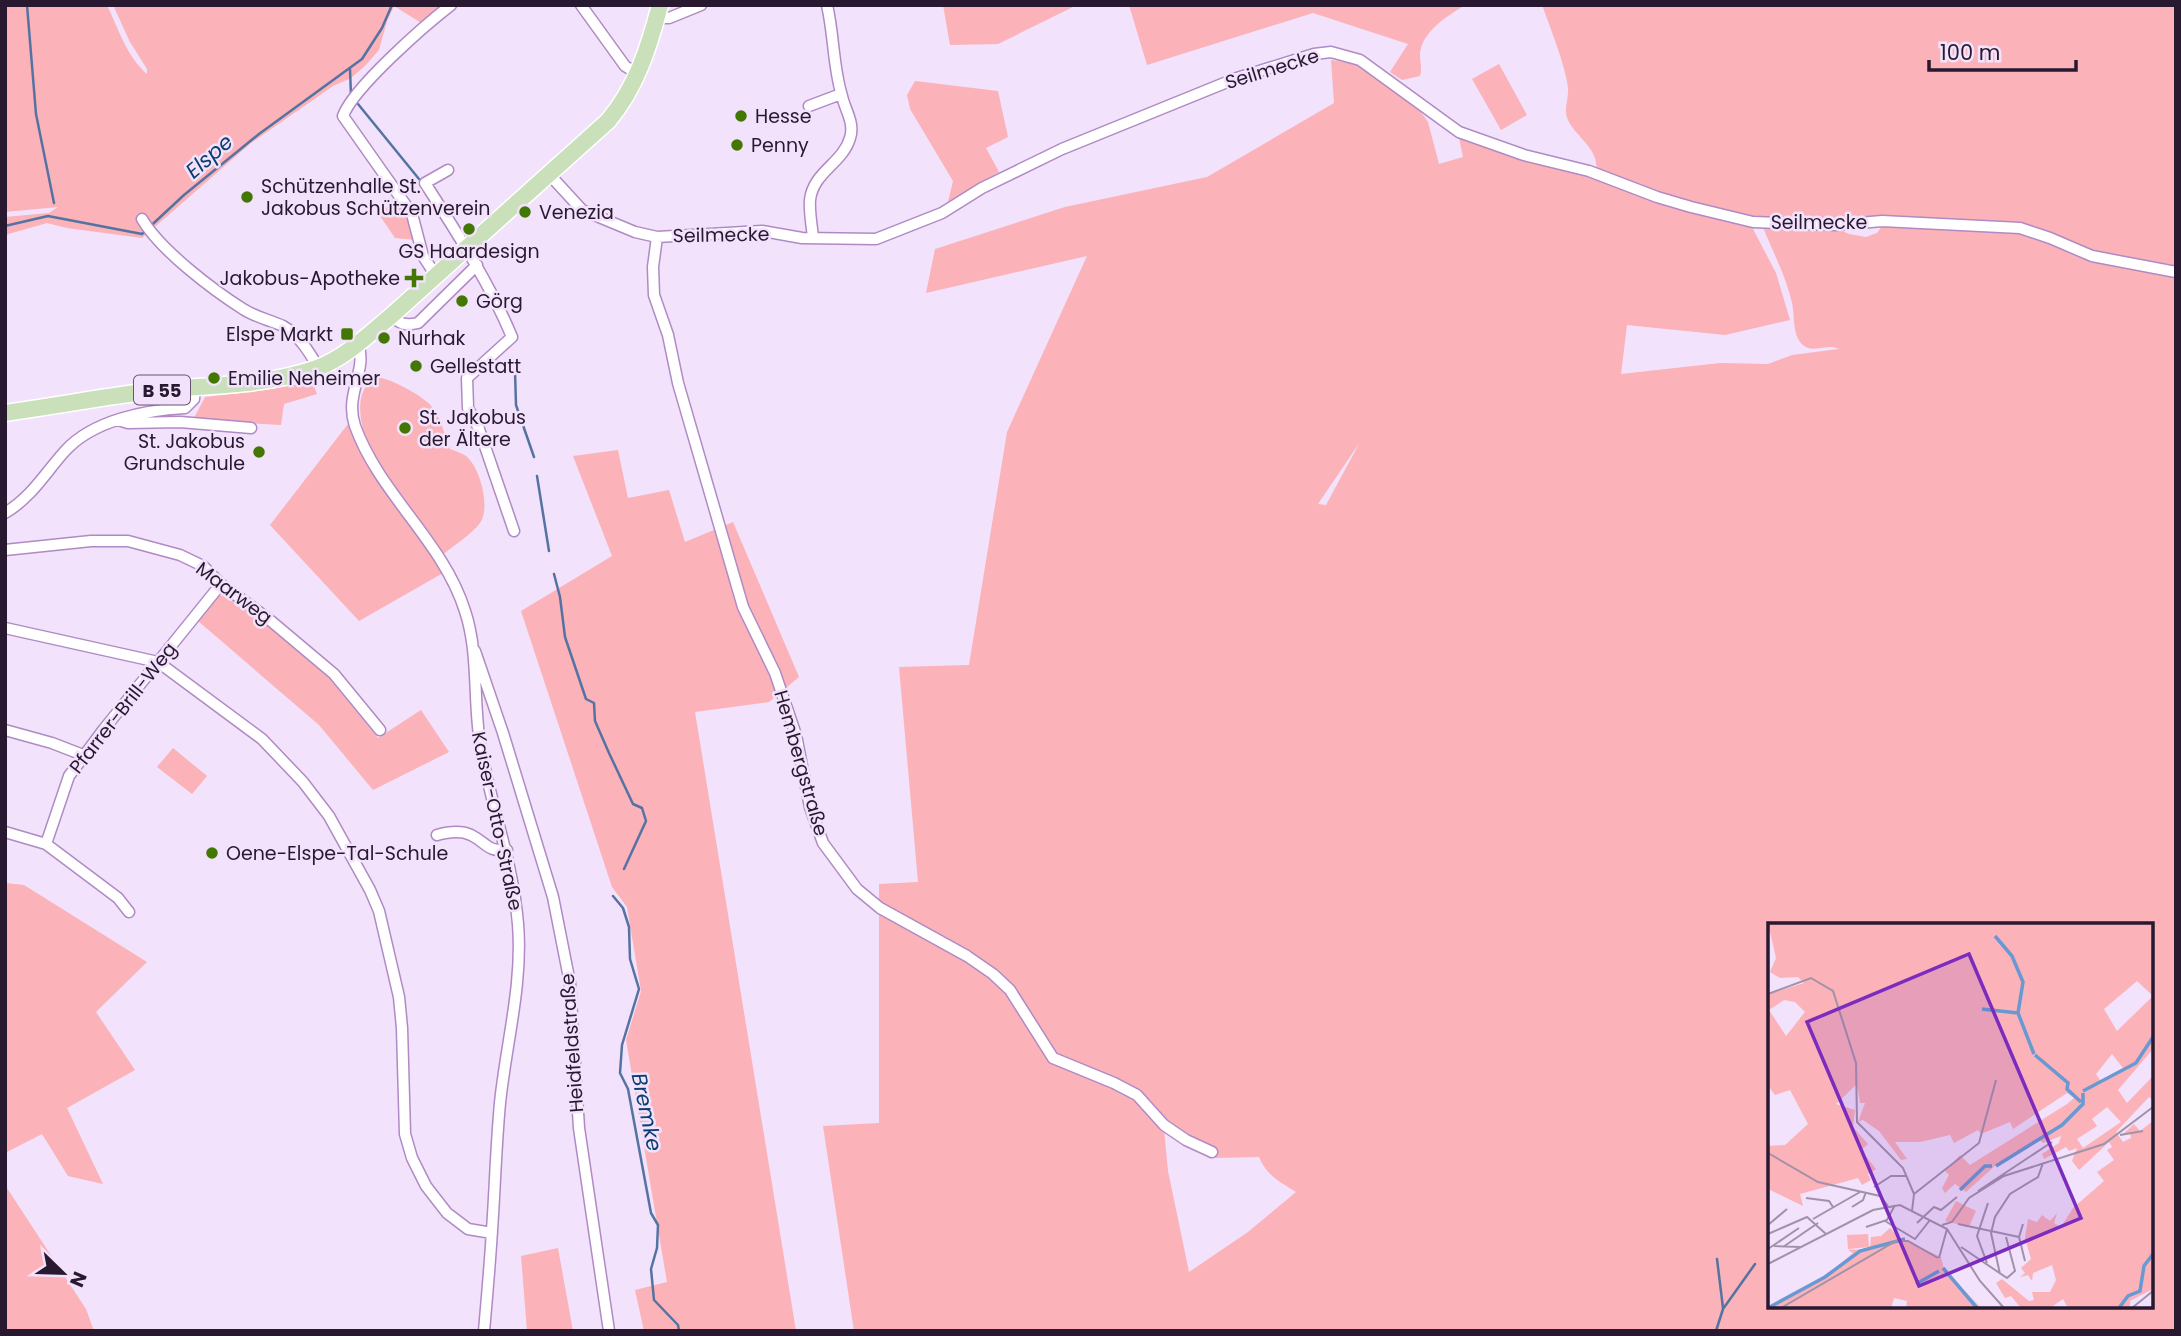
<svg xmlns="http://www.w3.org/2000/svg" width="2181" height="1336" font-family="Poppins,sans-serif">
<rect width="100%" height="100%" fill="#f2e2fb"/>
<!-- green -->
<path fill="#fbb2b8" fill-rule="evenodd" d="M5,5H107C118,28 127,57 147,74V69L130,42L113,5H445L423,24L394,6L387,21L379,50L365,66L351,78L333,86L251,143L142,238L67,228L47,223L5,235V217L49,213L58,207L5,212Z
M943,5H1077L998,44L950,45Z
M1129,5H1465C1449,15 1427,28 1421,48C1418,57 1423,67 1420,76L1402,80L1390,72L1408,44L1313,13L1147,65Z
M1542,5H2176V1331H854L823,1126L879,1123V884L918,882L899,667L969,665L1007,432L1087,256L926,293L935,249L1065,207L1207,177L1334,103L1331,60L1356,64L1418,108L1428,122L1439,164L1463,157L1458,133L1596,170C1600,150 1575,136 1568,120C1563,109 1569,99 1568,88C1566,67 1550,27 1542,5ZM1753,221L1968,227L1882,226L1877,233L1866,237L1849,234L1836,228L1762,225C1772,250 1786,276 1792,303C1795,315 1792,336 1803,345C1813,354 1828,343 1839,349L1792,355L1768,364L1720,363L1621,374L1627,325L1725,335L1790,320L1776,273L1752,227ZM1360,442L1326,505L1318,504ZM1770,925H2151V1306H1770ZM1164,1129L1195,1150L1217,1158L1259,1157C1267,1176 1280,1182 1296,1192L1248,1232L1189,1272L1168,1171Z
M1499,64L1527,115L1501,130L1472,79Z
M915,81L998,91L1008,137L986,148L999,172L948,202L953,181L910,109L907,95Z
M404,203L416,240L395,238L376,210Z
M374,377C387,376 426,397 433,408C441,419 445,436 450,449C455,451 462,453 466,456C480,467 491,508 480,523C471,535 453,546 441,556C416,520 326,417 374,377Z
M312,381L317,394L284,404L281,425L193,420L205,397L266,390Z
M348,424L362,456L375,477L440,564L443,573L359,621L270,525Z
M618,450L628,498L669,490L685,542L733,522L799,677L769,702L695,712L796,1331H644L635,1290L667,1282L626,1040L641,991L627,907L612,887L521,611L612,556L573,456Z
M229,595L268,625L329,678L378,738L421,710L449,752L373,790L319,725L198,621L216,596Z
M173,748L207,776L192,794L157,767Z
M5,883L24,885L147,962L96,1012L135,1070L67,1108L103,1184L68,1176L42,1134L5,1153Z
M5,1185L86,1309L94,1331H5Z
M558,1248L573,1331H527L521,1256Z"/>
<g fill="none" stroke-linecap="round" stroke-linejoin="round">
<!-- stream -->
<path stroke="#5573a2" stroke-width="2.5" d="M27,5L36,114L54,203
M350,69L351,96
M358,104L419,179
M5,226L48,216L142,234L184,195L259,134L362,59L382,28L392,5
M515,371L516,405L534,457
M537,476L549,551
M554,574L560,597L565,637L586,699L594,703L595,721L609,753L633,804L642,808L646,821L624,869
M613,896L623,908L629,927L630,959L639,989L622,1045L620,1073L628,1089L651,1213L658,1225L657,1248L651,1269L654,1300L678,1325L679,1331
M1717,1259L1723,1308
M1716,1331L1723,1309L1755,1264"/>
<defs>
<path id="street" d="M581,5L625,66L638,74
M657,18H669L701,5
M809,106L841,94
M448,170L425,183C457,233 489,282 512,337L467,378L468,408L479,429L514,531
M548,173L582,210L635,232L657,237L762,231L802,238L876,239L942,213L982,188L1062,149L1237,78L1314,54L1331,52L1360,60L1459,132L1524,155L1589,171L1657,197L1691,207L1753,222L1837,225L1882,221L2020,228L2050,238L2092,256L2176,272
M142,219C160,250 213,290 243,309C255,317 270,320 283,326C299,335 309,352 318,367
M657,237L653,267L654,295L668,335L678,383L743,607L775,673L796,735L810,807L823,843L857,889L880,908L967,956L993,974L1010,990L1053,1058L1114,1083L1137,1095L1164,1125L1186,1140L1212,1152
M813,238C812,226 809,212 810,200C813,172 843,163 850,138C855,123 845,110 842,96C833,67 834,35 827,5
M436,276L423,256L412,214L343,116C353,88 425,25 451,5
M391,316C400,324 406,326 418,323L477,265
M358,343C368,371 344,394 355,426C380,495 443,541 465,611C479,653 473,700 480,743C490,804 513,861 518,924C523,984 506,1044 500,1103C496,1146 495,1188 492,1230C490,1264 487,1297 484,1331
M118,420L128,423L180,422L251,428
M5,513C32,497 45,473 65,451C93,420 146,410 185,408L194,399L195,387
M5,550L91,541H128L180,555L203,566L221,584L271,621L334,674L380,730
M5,628L158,662L262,739L303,782L329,816L370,890L379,911L399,997L402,1028L405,1134L412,1158L426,1186L447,1213L468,1229L492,1233
M475,651L503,733L553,897L570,983L579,1128L609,1331
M5,730L52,743L83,755
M5,832L46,844L118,898L129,912
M437,835C448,832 460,830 471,835C487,843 487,852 507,850
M46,844L69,776L104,729L221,584"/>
<path id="primary" d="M5,413C56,406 107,396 158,390C211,385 266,386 317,368C345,358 368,335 391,316L608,121C636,88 649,47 660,5"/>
</defs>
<!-- street casing -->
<use href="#street" stroke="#b08ac4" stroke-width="13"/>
<!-- primary casing -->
<use href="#primary" stroke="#fff" stroke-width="19"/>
<!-- street -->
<use href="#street" stroke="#fff" stroke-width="10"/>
<!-- primary -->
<use href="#primary" stroke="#c9e0bb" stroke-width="16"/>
</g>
<!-- markers -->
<g fill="#427704" stroke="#f2e2fb" stroke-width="2.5">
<circle cx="741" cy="116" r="7"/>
<circle cx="737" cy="145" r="7"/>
<circle cx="247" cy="197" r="7"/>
<circle cx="525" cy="212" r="7"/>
<circle cx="469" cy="229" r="7"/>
<path d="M410.5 267.5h7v7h7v7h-7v7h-7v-7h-7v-7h7z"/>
<circle cx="462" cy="301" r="7"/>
<rect x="340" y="327" width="14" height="14" rx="3.5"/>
<circle cx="384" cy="338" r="7"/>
<circle cx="416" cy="366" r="7"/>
<circle cx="214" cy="378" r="7"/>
<circle cx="405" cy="428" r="7"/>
<circle cx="259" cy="452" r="7"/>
<circle cx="212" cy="853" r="7"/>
</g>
<g text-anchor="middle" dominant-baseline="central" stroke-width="5" stroke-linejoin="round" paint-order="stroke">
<!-- shield labels -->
<rect fill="#f2e2fb" stroke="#65556d" stroke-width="2" x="134" y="375.5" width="56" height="29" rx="5"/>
<g font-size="18" font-weight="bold" fill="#281930">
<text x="162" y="390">B 55</text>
</g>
<!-- street labels -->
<g font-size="19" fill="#281930" stroke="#f2e2fb">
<text transform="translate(1272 69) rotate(-17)">Seilmecke</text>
<text x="1819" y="222">Seilmecke</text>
<text transform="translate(721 235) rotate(-1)">Seilmecke</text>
<text transform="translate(234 593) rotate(37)">Maarweg</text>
<text transform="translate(123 708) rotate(-52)">Pfarrer-Brill-Weg</text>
<text transform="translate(801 763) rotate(74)">Hembergstraße</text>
<text transform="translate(497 821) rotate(78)">Kaiser-Otto-Straße</text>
<text transform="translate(572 1043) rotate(-94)">Heidfeldstraße</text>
</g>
<!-- poi labels -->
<g font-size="19" fill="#281930" stroke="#f2e2fb" text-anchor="start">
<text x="755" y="116">Hesse</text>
<text x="751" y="145">Penny</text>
<text x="261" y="186">Schützenhalle St.<tspan x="261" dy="22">Jakobus Schützenverein</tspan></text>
<text x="539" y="212">Venezia</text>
<text x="469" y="251" text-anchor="middle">GS Haardesign</text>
<text x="400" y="278" text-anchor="end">Jakobus-Apotheke</text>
<text x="476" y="301">Görg</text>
<text x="333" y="334" text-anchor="end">Elspe Markt</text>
<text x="398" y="338">Nurhak</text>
<text x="430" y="366">Gellestatt</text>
<text x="228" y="378">Emilie Neheimer</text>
<text x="419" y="417">St. Jakobus<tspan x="419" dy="22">der Ältere</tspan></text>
<text x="245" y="441" text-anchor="end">St. Jakobus<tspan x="245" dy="22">Grundschule</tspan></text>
<text x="226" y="853">Oene-Elspe-Tal-Schule</text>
</g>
<!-- water labels -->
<g font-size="21" font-style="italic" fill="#0a3e73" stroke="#f2e2fb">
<text transform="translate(209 156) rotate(-41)">Elspe</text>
<text transform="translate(647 1112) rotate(78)">Bremke</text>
</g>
</g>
<!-- overview -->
<g transform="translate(1768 923)">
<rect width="385" height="385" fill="#f2e2fb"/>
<path d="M0,0H385V73L369,58L336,86L349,108L385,73V126L350,167L359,180L385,153V177L381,174L348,209L355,219L363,215L362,210L355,211L366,201L372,208L385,198V366L362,378V385H300L295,376L282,385H253L243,373L237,375L228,360L234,356L261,378L266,377L264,369H282L288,357L284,342L265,350L264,358L260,352L252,354L257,350L253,345L263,336L257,315L260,296L269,299L274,292L282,298L289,290L286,300L293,304L305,285L336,258L329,249L346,237L339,227L344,224L341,219L311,247L304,238L309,225L301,228L298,224L276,236L274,231L291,220L293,213L275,220L272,217L229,241L198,269L187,261L177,270L174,265L181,252L177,248L192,232L202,242L299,181L306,175L299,170L245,206L242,199L213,211L210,207L186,220L182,212L152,219H127L139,236L133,237L111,208L95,197L90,199L97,180H92L89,161L68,181L87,187L85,204L100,221L93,227L108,246L100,251L103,257L94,262L90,255L32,271L35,283L0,266V223L17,222L40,201L22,167L7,172L0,163V71L36,60L30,54L12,55L2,49L8,35ZM16,77L27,79L37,89L18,113L1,87ZM344,131L355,145L334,160L328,151ZM339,184L353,199L315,225L309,216L329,203L324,196ZM188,278L208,288L201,304L177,298ZM122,305L132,315L173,334L176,346L213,385H138L139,378L126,375L123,385H0L59,352L85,330L80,327L102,326L103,314L113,313ZM100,311L101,324L80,326L79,312Z" fill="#fbb2b8" fill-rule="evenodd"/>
<path fill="none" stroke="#6899d3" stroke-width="3.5" d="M227,13L244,33L255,59L250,90L266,131M214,86L250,90M267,132L300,160L299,166L313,179M315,168L368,140L385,114M228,243L294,202L315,181V170M192,267L217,243H224M175,345L209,385M148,361L171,348M0,385L57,354L92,328L137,316M351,385L360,373L372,368L376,343L385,331"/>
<path fill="none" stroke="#a192aa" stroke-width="2" d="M0,71L43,55L65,68L88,140L89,199L135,245L146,271L144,288M352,212L375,208M0,230L50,259L112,273L120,283M106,264L123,253H138M210,268L284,219M146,271L211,220L228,157M38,275L61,278L65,284M84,284L95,277L98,269M45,296L92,269M117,298L147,316L162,297M149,300L166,284L173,287L189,274M190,301L251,314M255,301L251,314L257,338M0,302L19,286M174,302L184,299L201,275L236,253L336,221L385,184M98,304L119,297L127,282M0,311L39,294L58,311M6,323L32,324M15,324L50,300M193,324L239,355L247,348L238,314M0,326L31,305M171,335L179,306M219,340L209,313L220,280M0,341L105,287L132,282L179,306L212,358L236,385M232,351L223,310L227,294L242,271L270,254L275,240M13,385L128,318H140L170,335M364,385L385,368"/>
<path fill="#7b2cbf" fill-opacity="0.15" stroke="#7b2cbf" stroke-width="3.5" d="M201,31L313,295L151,363L39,99Z"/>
<rect width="385" height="385" fill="none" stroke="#281930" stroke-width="3.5"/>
</g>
<!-- border -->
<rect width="2181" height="1336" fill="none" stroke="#281930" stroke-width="14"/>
<!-- north arrow -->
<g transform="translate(63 1273) rotate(113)" stroke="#f2e2fb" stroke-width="5" paint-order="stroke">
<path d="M0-5L12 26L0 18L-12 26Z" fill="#281930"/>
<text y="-10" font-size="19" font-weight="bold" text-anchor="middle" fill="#281930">N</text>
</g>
<!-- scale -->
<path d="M1929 60v10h147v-10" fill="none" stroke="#281930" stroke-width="3.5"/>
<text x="1940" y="60" font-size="21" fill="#281930" stroke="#f2e2fb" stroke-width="5" paint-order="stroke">100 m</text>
</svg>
